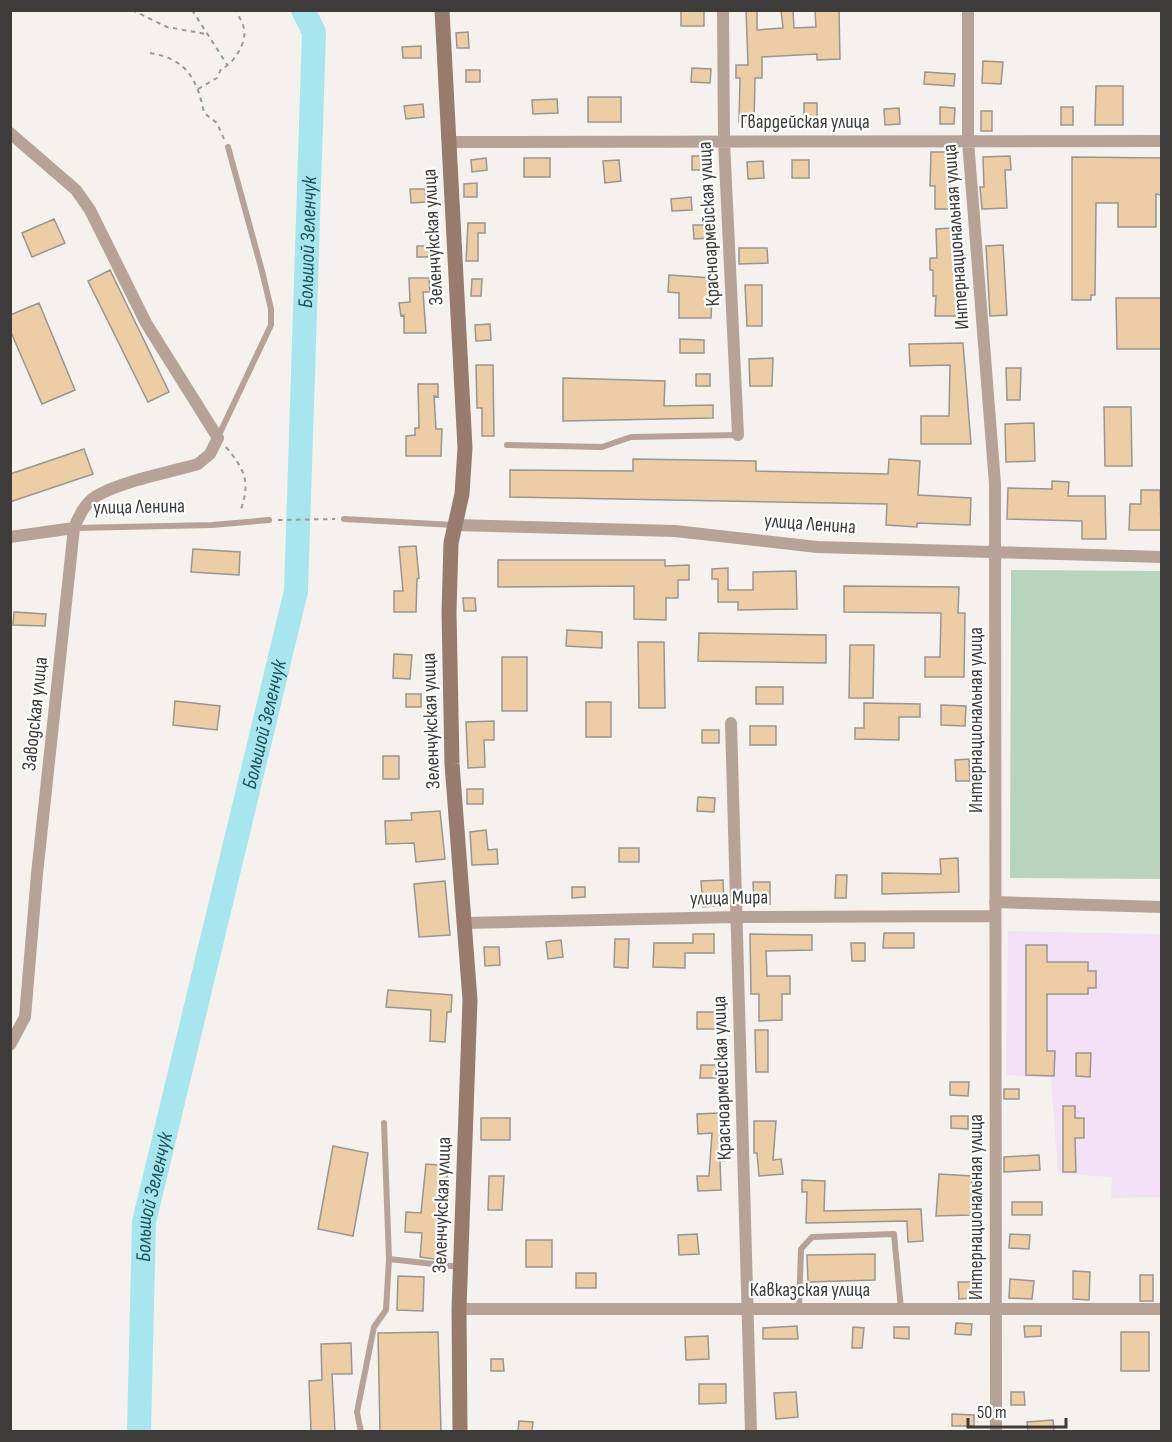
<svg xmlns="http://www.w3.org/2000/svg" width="1172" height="1442" font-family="'Sofia Sans Condensed',sans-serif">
<rect width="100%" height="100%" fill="#f5f2ed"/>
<!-- education -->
<path fill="#f3e2f5" d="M1008,931L1161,934V1197L1111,1198L1112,1177L1058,1174L1051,1078L1006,1075Z"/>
<!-- grass -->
<path fill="#b8d4bc" d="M1011,570L1161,571V879L1010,878Z"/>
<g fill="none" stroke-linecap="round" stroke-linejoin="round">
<!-- river -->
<path stroke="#a7e5ef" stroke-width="24" id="s1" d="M139,1432L144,1222L296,591L314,32L303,10"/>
</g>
<!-- building -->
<path fill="#edcda6" stroke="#999591" stroke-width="1.5" d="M681,10H704V26H681Z
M746,10H757V30L783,28L781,10H793L794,28L816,27L815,10H839L840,59L817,60V54L762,57V78H755L754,122H739L740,78H736V65H748Z
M468,32L469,48H457L456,33Z
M421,46V58H403L402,47Z
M983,61L1003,62L1001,84L982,83Z
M692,68L711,69L710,83L691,82Z
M466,70H480V82H466Z
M925,72L955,74L954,86L924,84Z
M1096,86H1123V125H1095Z
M588,97H621V122H588Z
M557,99L558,113L533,114L532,100Z
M804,103H817V125H804Z
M423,104L424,117L406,119L404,106Z
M940,107L955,108L954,124H940Z
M1061,107H1073V125H1061Z
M899,108L900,124L885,125L884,109Z
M981,111H992V131H981Z
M931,152H951L950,209H935V186H930Z
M692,156H706L707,170H692Z
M1010,156L1011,170H1005L1007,208L982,209L980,187H984L983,157Z
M1072,157L1161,158V195L1156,194V227H1118V203H1096L1095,295H1091V300H1072Z
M486,158L487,170L472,172L471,160Z
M524,158H550V177H524Z
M619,160L621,181L605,183L603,161Z
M792,160H809V178H792Z
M763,161L764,178L748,179L747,162Z
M477,183V197H464V184Z
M410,189H425L426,202L411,203Z
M691,197L692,210L672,211L671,199Z
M54,219L65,243L32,257L22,233Z
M468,223H485V233H478V261H466Z
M693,225H711V238L694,239Z
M952,228L959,316H935L936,296H933V270H930V258H937L936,229Z
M1003,245L1007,315L990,316L986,246Z
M417,246H432V257H417Z
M739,248H767L768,263L739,264Z
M110,270L169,392L148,402L88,281Z
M669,275L713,278L711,318H679V293L668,292Z
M409,278H429L430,292H423L426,333H404V315L401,316L399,303L410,302Z
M472,279H482L481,296H471Z
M745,285H762V326H747Z
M1116,298H1161V349H1117Z
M39,303L75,390L42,404L10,330V315Z
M490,324L491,340L476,341L475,325Z
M680,339L704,340V353H680Z
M963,343L971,444H921V416H949L950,365L910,366L909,344Z
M773,358L772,386H750L749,359Z
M476,365H493L494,436H482V408H477Z
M1006,368H1021L1020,400H1007Z
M696,374H710V386H696Z
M563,378L665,381L664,406L713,405V418L563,421Z
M418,384H438V397L434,396L436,429H442L441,456H406V436L415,435V428H419Z
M1104,407H1131L1132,466H1105Z
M1034,423L1035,461L1006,462L1005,424Z
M84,449L93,474L10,502V474Z
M633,459L756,461V471L888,474L889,459L920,461L918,495L971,498L970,525L917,523V527L886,525L887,504L510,497V470L633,471Z
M1052,481L1069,482L1068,496H1105L1106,539H1082V521L1007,519L1008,488L1052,489Z
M1141,490H1160L1161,530H1129L1130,504H1141Z
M416,546L419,578L417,579L416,612H394V591H403L399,547Z
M193,549L240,552L239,575L191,572Z
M498,560H665V566L689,565V580H678V598H666V620L634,619V586L498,587Z
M728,568V590H753V572L796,571L797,609L738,610V602H718V579H712V569Z
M844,586L959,587L958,613H965L964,677H925V657H940L941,613L844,612Z
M463,598H475L476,611H464Z
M14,612L46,614L45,626L13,625Z
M567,630L602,632V648L566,646Z
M699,633L826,635V663L698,661Z
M638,642H664L665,708H639Z
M850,645H874L873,698H849Z
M394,654L412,655L410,679L393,678Z
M502,657H527V711H502Z
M756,687H783V704H756Z
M406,694H421V707H406Z
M175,701L220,706L217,730L173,725Z
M586,702H611V737H586Z
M864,703L920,704V717H899V740L855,739V728H864Z
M941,705L966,706L965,726L941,725Z
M494,721V740H484L485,767L468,768L466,722Z
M750,726H776V745H750Z
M702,730H719V743H702Z
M383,756H399V779H383Z
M969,759L970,781H956L955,760Z
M467,789H483V804H467Z
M698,797L715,798L714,812L697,811Z
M440,811L445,859L416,862L414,843L386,844L385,821L412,820L411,813Z
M486,830L488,850L497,849L498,864L472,865L470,832Z
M619,848H639V862H619Z
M958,858L959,892L882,894V873L941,874L940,859Z
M836,875H847L846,898H835Z
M723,880L724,905L703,907L701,881Z
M445,881L450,935L419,937L414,884Z
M753,882H770V904H754Z
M572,887H585V897L572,898Z
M884,933H914V948H883Z
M693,934H714V953H685V968L653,967L654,943H693Z
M750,934L812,935V950L766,951L767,976H790V994H782V1020L759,1021V994H751Z
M615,939H629L628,968L614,967Z
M561,940L563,957L548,959L546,942Z
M851,943H865V961H852Z
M1026,945H1047V962H1088V971H1096V988H1088V994H1047V1051H1055L1054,1076L1026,1075Z
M484,947H499L500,965L485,966Z
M388,990L452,995L451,1012H447L445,1042L430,1041L431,1010L386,1007Z
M697,1012H723V1029H697Z
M755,1030H768V1072H756Z
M1076,1053H1091L1090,1077L1076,1076Z
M701,1065H721V1078H700Z
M950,1082H969L968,1096L950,1095Z
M1004,1089H1019V1099H1004Z
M1063,1106H1075V1118H1084V1138H1075L1076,1172H1063Z
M719,1113L721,1148L725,1149L724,1161L720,1160L721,1190L698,1191L697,1176H709L712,1133L698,1134L697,1114Z
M951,1116H968V1129L951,1128Z
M481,1118H510V1140H481Z
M754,1121H776L773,1160L781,1159L783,1174L759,1176L757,1153H754Z
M333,1146L368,1153L353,1236L318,1229Z
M1039,1155L1040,1170L1004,1172V1157Z
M426,1164L448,1166L445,1203H442L441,1260L420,1257L422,1233L405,1232L406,1212L421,1213Z
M939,1174L972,1176L971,1215L936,1216Z
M489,1176H504L502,1210H488Z
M802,1180L825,1181L824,1211L921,1209L923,1241L908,1242L907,1221L806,1223L807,1192H802Z
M1012,1202H1042V1215H1012Z
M697,1234L699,1254L679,1255L678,1235Z
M1010,1234L1030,1235L1029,1249L1009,1248Z
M526,1240H552V1267H526Z
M875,1254V1280L808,1282L807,1255Z
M1073,1271L1090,1272L1089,1300L1073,1299Z
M576,1273H596V1288H576Z
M1140,1275H1153V1301H1140Z
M398,1276L424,1277L423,1311L397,1310Z
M1010,1279L1034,1281L1032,1299L1009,1298Z
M958,1282H974V1298L959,1299Z
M956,1323L972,1324L971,1335L955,1334Z
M797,1326L798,1339H763V1328Z
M1024,1326H1041V1336L1025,1337Z
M853,1327L864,1328L862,1348H852Z
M894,1327H909V1339L894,1338Z
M438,1332L441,1431H380L378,1333Z
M1121,1332H1149V1371H1121Z
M708,1336L709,1359L686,1360L685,1337Z
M351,1343L352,1374H332L335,1431H311L309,1381L322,1380L321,1344Z
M491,1359H503L504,1371H491Z
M699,1384H726V1403L699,1404Z
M796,1392L798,1417L776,1419L774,1393Z
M1011,1392H1024L1025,1405H1011Z
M952,1414L974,1415V1426H952Z
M1053,1420L1054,1431H1028L1027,1422Z
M519,1421L533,1422L532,1431H518Z"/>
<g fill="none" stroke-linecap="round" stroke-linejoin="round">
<!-- path -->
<path stroke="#9c9a96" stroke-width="2" stroke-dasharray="4.5 4.5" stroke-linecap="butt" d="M132,10L167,27L206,34
M192,10L228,66
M150,53C186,59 197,78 204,113L217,123L224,139
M198,89L217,78L221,69C234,64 247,42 244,29C243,22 238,16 236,10
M226,447C245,470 251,482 240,512
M278,520L335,519"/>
<!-- lane -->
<path stroke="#b7a298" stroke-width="6" d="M218,437L271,325V309L262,271L228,147
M507,445L602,447L631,437L738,435
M344,519L454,525
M75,528L212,525L269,520
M384,1123L389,1259L460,1267
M799,1308L801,1249L812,1237L894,1234L901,1309
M361,1432L357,1412L374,1327L386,1310L389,1259"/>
<!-- street -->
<path stroke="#b7a298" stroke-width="12" d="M723,10L724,141L738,435
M968,10V141L995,484L996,1432
M10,133L76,190L90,210L146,323L218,438L210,454L198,464C172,472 111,483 91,500C83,507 78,518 74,528L37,874L25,1017L10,1045
M449,142L1162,141
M455,525L675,531L817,547L1162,557
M10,537L74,528
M731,723L751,1432
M995,902L1162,907
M464,923L737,917L995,916
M459,1309H1162"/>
<!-- secondary -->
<path stroke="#997b6d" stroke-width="15" d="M442,10L465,448L462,494L451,543L449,612L452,764L470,1000L459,1309L460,1432"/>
</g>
<g text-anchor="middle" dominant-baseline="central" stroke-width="4.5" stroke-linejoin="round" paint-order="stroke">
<!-- street labels -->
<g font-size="20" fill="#3d3c3a" stroke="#fff">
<text x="805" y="122">Гвардейская улица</text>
<text transform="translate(709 224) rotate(-93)">Красноармейская улица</text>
<text transform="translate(433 237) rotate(-93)">Зеленчукская улица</text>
<text transform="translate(956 237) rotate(-94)">Интернациональная улица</text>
<text transform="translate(139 507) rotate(-1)">улица Ленина</text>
<text transform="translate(810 524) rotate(4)">улица Ленина</text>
<text transform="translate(35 714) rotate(-84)">Заводская улица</text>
<text transform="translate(976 720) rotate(-90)">Интернациональная улица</text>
<text transform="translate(431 721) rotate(-92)">Зеленчукская улица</text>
<text transform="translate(729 898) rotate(-1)">улица Мира</text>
<text transform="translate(722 1078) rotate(-92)">Красноармейская улица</text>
<text transform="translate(442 1205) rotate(-88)">Зеленчукская улица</text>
<text transform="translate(976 1207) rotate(-90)">Интернациональная улица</text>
<text x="810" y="1290">Кавказская улица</text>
</g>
<!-- water labels -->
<g font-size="21" font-style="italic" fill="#1d5159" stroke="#fff">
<text stroke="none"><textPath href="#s1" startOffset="1208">Большой Зеленчук</textPath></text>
<text stroke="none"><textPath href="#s1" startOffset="722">Большой Зеленчук</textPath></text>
<text stroke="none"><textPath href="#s1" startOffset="236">Большой Зеленчук</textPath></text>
</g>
</g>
<!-- border -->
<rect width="1172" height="1442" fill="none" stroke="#3d3c3a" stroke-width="24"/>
<!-- scale -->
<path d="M968 1418v9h98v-9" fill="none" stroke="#3d3c3a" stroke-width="3"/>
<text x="977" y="1418" font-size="18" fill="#3d3c3a" stroke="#ffffff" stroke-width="4.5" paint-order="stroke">50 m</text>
</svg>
